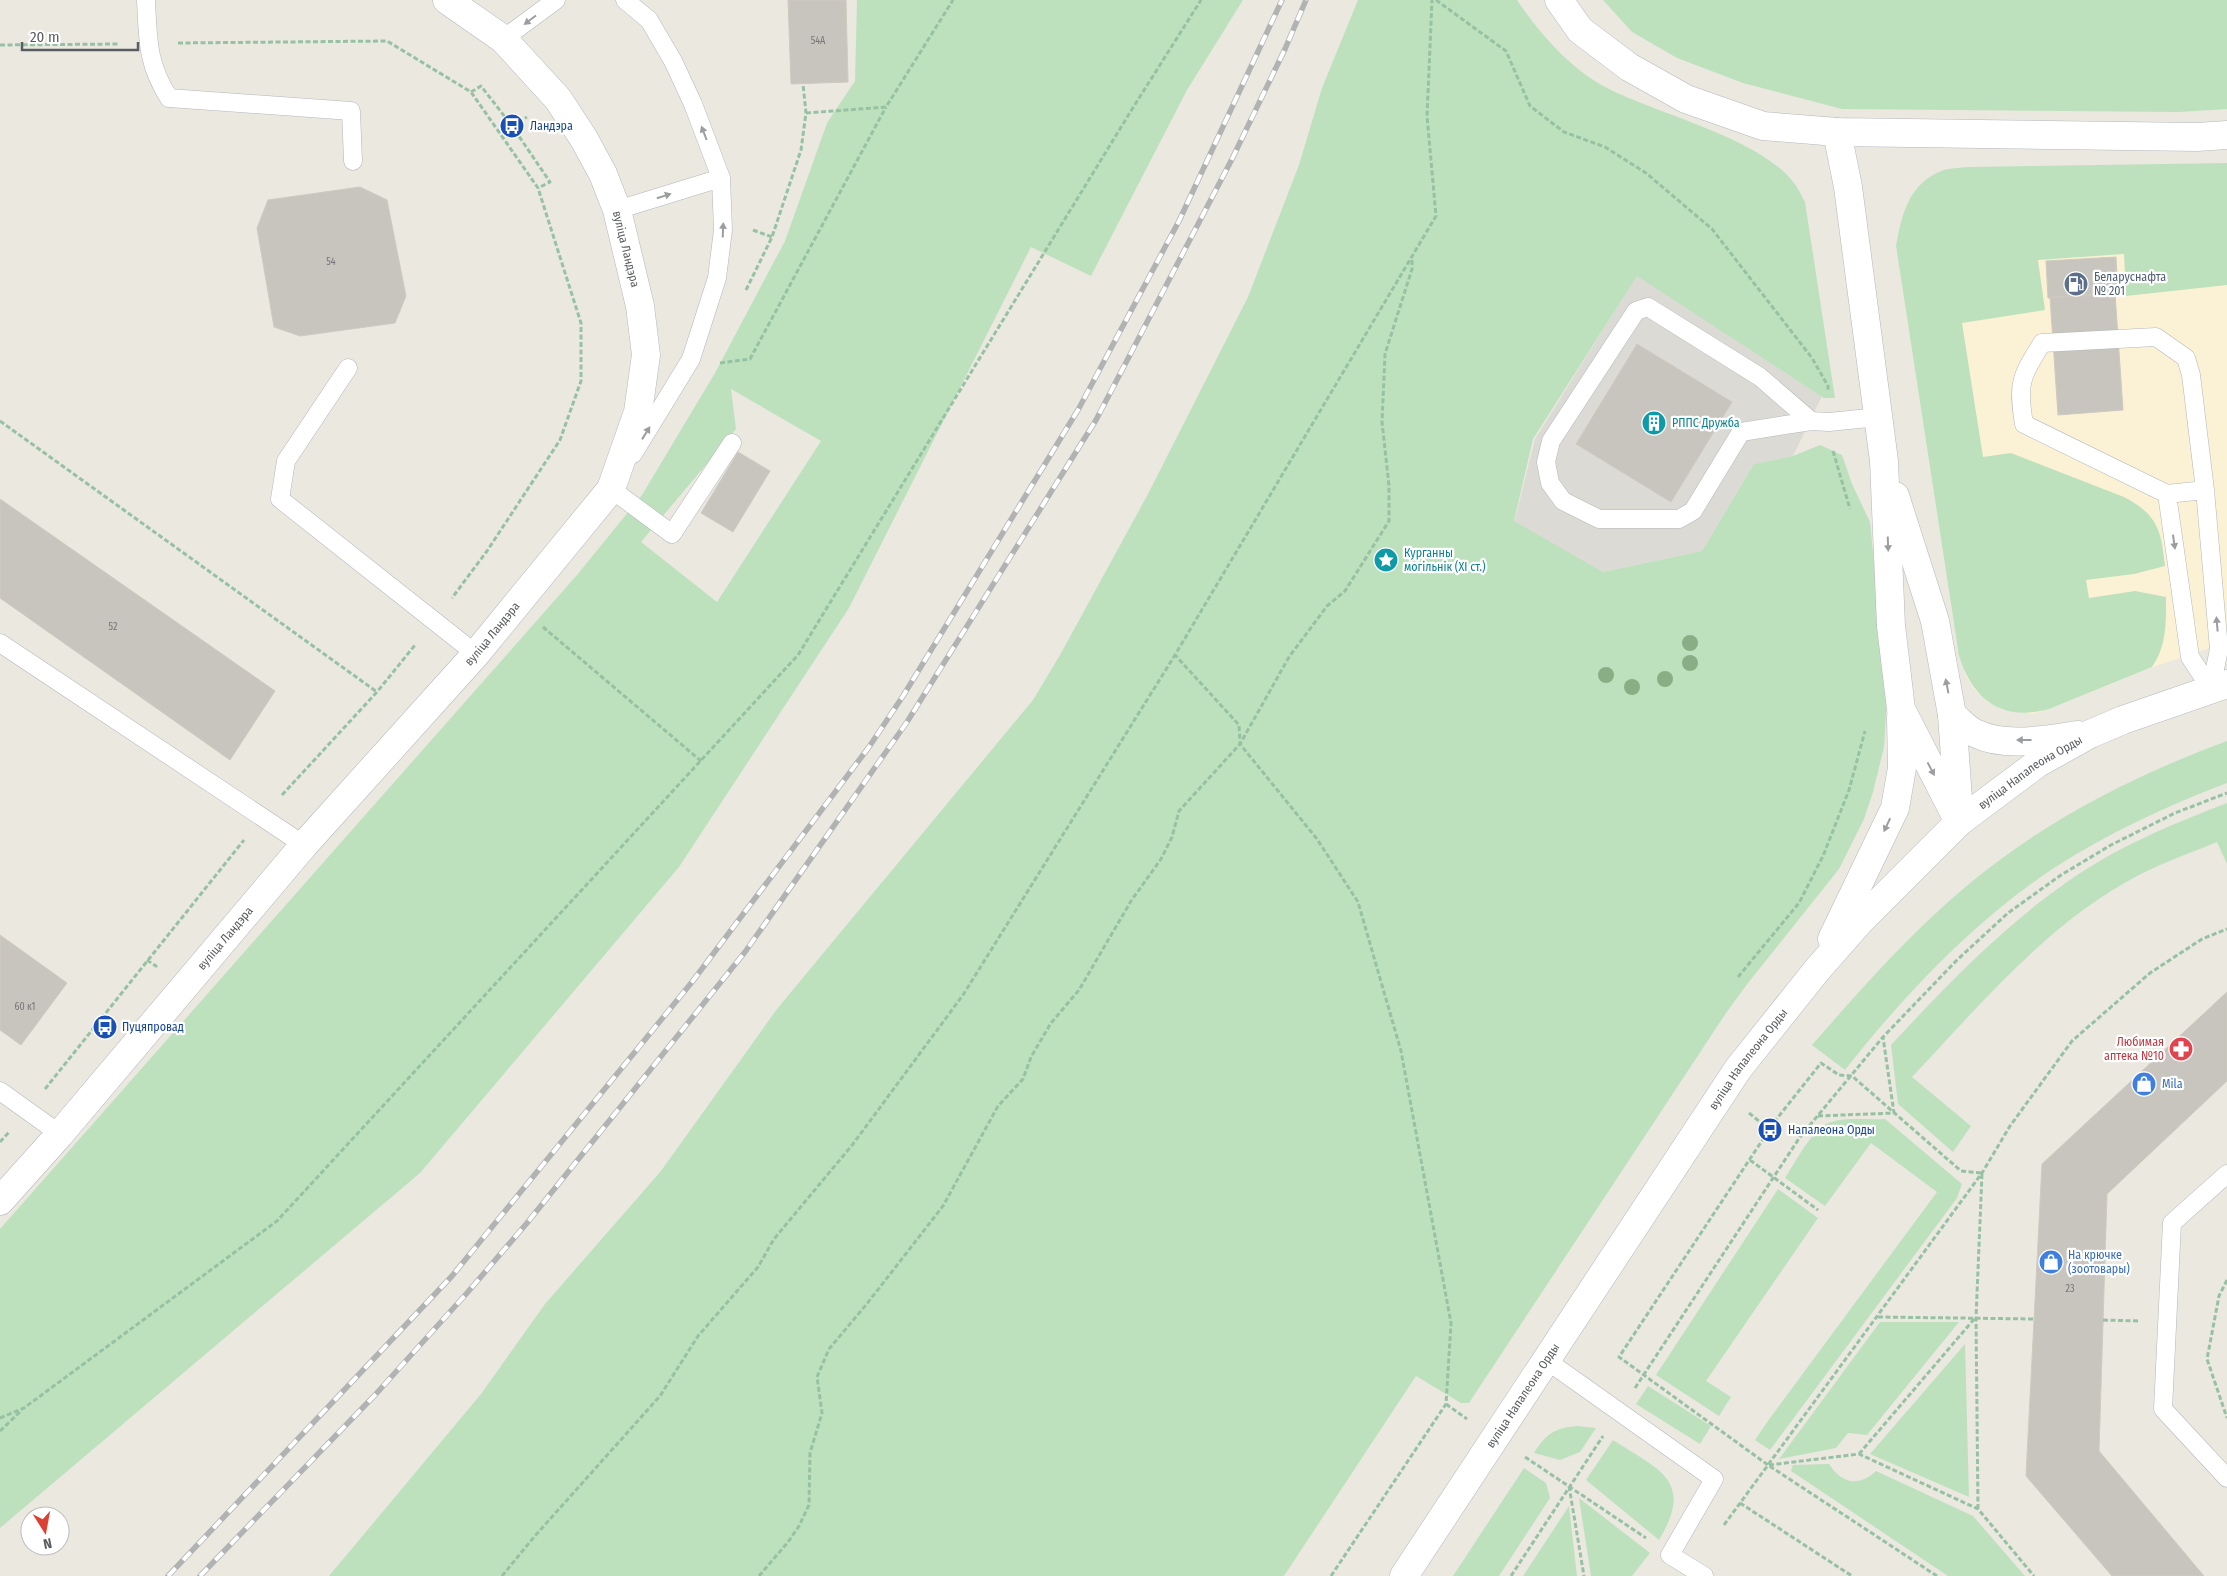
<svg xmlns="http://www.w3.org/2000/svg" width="2227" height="1576" font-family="'Fira Sans Condensed',sans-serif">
<rect width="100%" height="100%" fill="#ebe8e0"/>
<!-- commercial -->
<path fill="#fbf2d5" d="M2227,208V642L2150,668L2049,709L2033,714L2001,709L1988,702L1974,689L1966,676L1959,656L1896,246Z"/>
<!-- industrial -->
<path fill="#dcdad4" d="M1637,275L1822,396L1793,456L1754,464L1702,551L1603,572L1514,523L1535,439Z"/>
<!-- green -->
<path fill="#bde1bd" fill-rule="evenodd" d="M857,0H1243L1187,90L1091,276L1031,247L849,608L679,867L420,1173L0,1528V1229L577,575L642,495L715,373L785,241L827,123L855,81ZM731,389L821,441L717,602L641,542L736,429Z
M1358,0H1517C1541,35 1570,69 1609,89C1660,115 1760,138 1794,183C1798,188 1802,196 1805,202L1835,398H1824L1637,276L1533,439L1514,521L1603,572L1702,551L1754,464L1793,456L1820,445L1842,455L1852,484L1870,522L1887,695L1884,747L1873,792L1864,819L1839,869L1748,983L1726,1013L1469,1403H1461L1416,1376L1284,1576H329L481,1394L545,1304L661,1171L777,1009L1033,700L1060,655L1148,494L1248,297L1299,165L1322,88Z
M1603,0H2227V109L2179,112L1842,109L1743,83L1677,58L1632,32Z
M2227,163V285L2126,296L2124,254L2038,260L2045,310L1962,323L1983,457L2011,453L2124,497C2158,515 2161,530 2165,566L2134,574L2086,580L2089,598L2135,591L2166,597C2166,621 2167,646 2152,667L2049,709C2002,722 1973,700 1959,656L1896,246C1902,214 1909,182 1944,170C1951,168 1960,168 1968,167Z
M2227,741V783C2167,806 2108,833 2054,868C1974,921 1904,995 1845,1070L1812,1045C1869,980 1927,914 1997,862C2066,810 2146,771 2227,741Z
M2227,803V864L2217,842C2193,852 2167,861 2143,873C2051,919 1982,1003 1912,1077L1971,1126L1953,1152L1898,1104L1891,1045C1946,986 2000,929 2067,882C2115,848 2172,824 2227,803Z
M1885,1119L1962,1184L1957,1198L1770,1450L1755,1440L1770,1418L1937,1192L1871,1143L1825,1206L1785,1178C1795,1163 1813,1127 1831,1122C1845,1117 1870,1120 1885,1119Z
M1778,1189L1818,1218L1706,1381L1731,1397L1719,1416L1656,1375Z
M1880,1322H1959L1867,1435L1848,1433L1836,1448L1779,1459Z
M1965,1344L1969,1497L1870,1454Z
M1648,1386L1711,1426L1700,1444L1636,1404Z
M1577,1426L1596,1428L1580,1452L1560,1460L1534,1453C1546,1434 1554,1428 1577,1426Z
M1613,1440C1659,1470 1695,1480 1659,1540L1586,1480Z
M1829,1464C1842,1484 1859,1487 1876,1471L1973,1516L2025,1576H1948L1791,1471L1793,1465Z
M1524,1468L1546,1483L1550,1498L1499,1576H1453Z
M1579,1498L1650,1553L1632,1576H1591Z
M1569,1506L1577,1576H1523Z"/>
<!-- building -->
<path fill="#c8c5bf" stroke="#cfcabf" d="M788,0H846L848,82L791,84Z
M360,187L387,200L406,296L395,323L300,336L274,327L257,228L268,200Z
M2116,257L2118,294L2048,298L2046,261Z
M2115,293L2123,410L2058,415L2050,297Z
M1637,344L1732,402L1671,502L1576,444Z
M738,452L770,471L733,532L701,513Z
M0,499L275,691L230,760L0,598Z
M0,935L67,983L21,1045L0,1030Z
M2227,992V1081L2107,1194L2099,1451L2204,1576H2112L2026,1476L2042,1164Z"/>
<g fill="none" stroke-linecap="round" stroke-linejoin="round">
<defs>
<path id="lane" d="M146,0C148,39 147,64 169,98L351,111L353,161
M625,0L649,20L673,61L693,104L721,178L723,230L717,278L691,359L633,454
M503,39L556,0
M617,210L721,178
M348,368L286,461L280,499L476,654
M1811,421L1760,377L1648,307L1636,311L1551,441L1546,462L1550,483L1563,501L1599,519H1679L1693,511L1741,432L1811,421L1829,422L1879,417
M617,480L611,489L672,534L732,443
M2205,490L2167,494L2024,424C2017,383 2021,377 2042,343L2156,337L2186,358L2191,375L2205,490L2219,649L2211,689
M2167,494L2190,657L2211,689
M0,643L304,845
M0,1091L60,1134
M2227,1174L2172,1223L2163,1409L2227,1478
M1546,1360L1714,1479L1670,1555L1704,1576"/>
<g id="secondary">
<path d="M1559,0L1580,30L1629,67L1686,99L1763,126L1837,132L2197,137L2227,135"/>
<path d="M1837,132L1848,187L1884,461L1891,626L1901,709L1959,822"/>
<path d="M1895,496L1935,621L1952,715L1959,813"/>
<path d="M1952,715C1960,721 1968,731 1977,734C2007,748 2047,739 2079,735"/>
<path d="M1832,939L1895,808L1902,768L1901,717"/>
<path id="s1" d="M0,1201L60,1134L304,845L476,654L611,489L638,412L646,355L640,306L617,210L603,174L584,139L558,99L503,39L447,0"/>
<path id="s2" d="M1404,1576L1738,1069L1817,970L1861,920L1959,822L2038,763L2090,734L2123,720L2227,684"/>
</g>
</defs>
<!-- lane casing -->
<use href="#lane" stroke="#b3b6ba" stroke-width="19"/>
<!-- secondary casing -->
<use href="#secondary" stroke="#b4b7bc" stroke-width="29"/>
<!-- path -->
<path stroke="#97c1a3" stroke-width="3" stroke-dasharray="5 2.5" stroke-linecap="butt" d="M1436,0L1506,51L1530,106L1564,132L1605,147L1646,173L1712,229L1812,358L1828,386V392
M178,43L387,41L471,92L538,188L581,323V381L560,440L487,551L452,598
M0,45L119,44
M471,92L481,86L512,126L550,182L538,188
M806,113L886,107L953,0
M512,126L527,117
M753,230L772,237
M746,290L772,237L801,150L806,113L803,84
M720,363L750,359L886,107
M0,421L377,692
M1833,451L1850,509
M543,627L701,761
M282,795L377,692L415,645
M147,960L156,966L155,967
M1738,977L1799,903L1823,856L1849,790L1865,731
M45,1089L244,840
M1749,1113L1770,1130
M1818,1116L1894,1113L1883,1037
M0,1142L9,1132
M1750,1160L1818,1210
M2227,1280L2219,1296L2207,1359L2227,1418
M1878,1317L2034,1319
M2103,1320L2139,1321
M1635,1388L1800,1137L1883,1037L1957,960L2008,913L2061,875L2111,845L2175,813L2227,793
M1446,1404L1467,1419
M0,1418L24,1408L277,1221L798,655L1134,106L1201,0
M0,1431L21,1411
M1859,1454L1975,1318
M1525,1457L1646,1538
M1769,1465L1859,1454L1978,1509L2034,1576
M1569,1486L1584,1576
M1740,1503L1852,1576
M1978,1509L1976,1318L1982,1174
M1724,1525L1982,1173L2010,1126L2072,1041L2150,973L2202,939L2227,929
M502,1576L534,1537L660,1396L698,1336L758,1267L774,1239L853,1144L963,995L1175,655
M759,1576L788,1542L799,1526L809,1505L810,1453L822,1413L817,1377L829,1349L866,1305L943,1206L998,1106L1023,1079L1031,1057L1051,1023L1079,990L1131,901L1161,859L1172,837L1179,811L1240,744L1289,657L1327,606L1345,591L1389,521V486L1382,422L1385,354L1412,269V259
M1331,1576L1446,1404L1451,1323L1401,1051L1358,902L1317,839L1240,744L1239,725L1175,655L1436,216L1427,116L1432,0
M1511,1576L1603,1436
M1937,1576L1768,1465L1619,1357L1775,1121L1821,1063L1839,1075L1852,1076L1961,1171L1982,1173"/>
<!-- lane -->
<use href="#lane" stroke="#fff" stroke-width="18"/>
<!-- secondary -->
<use href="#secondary" stroke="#fff" stroke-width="28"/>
<defs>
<path id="rail" d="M168,1576L452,1276L692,982L869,747L903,696L1078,410L1179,221L1282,0
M200,1576L375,1395L467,1293L527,1223L745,952L907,722L1096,420L1232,159L1285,49L1306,0"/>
</defs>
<!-- rail casing -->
<use href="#rail" stroke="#b1b2b2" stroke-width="5.5"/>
<!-- rail -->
<use href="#rail" stroke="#fff" stroke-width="4" stroke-dasharray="11" stroke-linecap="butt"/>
</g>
<!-- trees -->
<g fill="#89ae86">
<circle cx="1690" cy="643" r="8"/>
<circle cx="1690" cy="663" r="8"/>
<circle cx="1606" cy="675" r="8"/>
<circle cx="1665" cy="679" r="8"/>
<circle cx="1632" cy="687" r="8"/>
</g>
<!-- one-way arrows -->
<defs><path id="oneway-solid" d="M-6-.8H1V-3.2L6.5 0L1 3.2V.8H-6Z" transform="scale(1.25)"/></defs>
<g fill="#9b9da0">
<use href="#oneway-solid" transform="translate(530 20) rotate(143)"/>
<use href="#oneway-solid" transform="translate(704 133) rotate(-111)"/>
<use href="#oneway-solid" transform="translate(664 196) rotate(-17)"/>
<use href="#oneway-solid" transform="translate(723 230) rotate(-88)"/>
<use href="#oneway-solid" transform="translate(646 433) rotate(-58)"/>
<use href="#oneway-solid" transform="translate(2174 542) rotate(82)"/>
<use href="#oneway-solid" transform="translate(1888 544) rotate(88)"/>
<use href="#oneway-solid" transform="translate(2217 624) rotate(-95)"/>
<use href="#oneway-solid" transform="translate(1947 686) rotate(-101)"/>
<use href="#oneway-solid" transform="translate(2024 740) rotate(-180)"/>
<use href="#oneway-solid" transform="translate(1931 769) rotate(62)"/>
<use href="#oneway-solid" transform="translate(1887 825) rotate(115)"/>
</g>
<!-- icons -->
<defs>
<symbol id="bus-disc" viewBox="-11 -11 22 22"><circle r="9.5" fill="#1a4fb4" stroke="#fff"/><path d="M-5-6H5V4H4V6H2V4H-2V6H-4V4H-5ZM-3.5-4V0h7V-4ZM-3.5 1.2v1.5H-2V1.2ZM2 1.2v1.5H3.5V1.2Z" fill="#fff"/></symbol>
<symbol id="fuel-disc" viewBox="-11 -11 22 22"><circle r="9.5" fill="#5c6f8a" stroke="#fff"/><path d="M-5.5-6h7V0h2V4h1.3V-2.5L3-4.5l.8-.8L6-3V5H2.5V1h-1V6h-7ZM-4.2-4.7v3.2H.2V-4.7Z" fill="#fff"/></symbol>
<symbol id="building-disc" viewBox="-11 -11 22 22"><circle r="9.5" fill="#0f9aa8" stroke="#fff"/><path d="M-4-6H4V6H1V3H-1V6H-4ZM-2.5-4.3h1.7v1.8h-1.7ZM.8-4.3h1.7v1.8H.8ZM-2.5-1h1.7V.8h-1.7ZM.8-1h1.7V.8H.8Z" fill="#fff"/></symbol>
<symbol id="sight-disc" viewBox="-11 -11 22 22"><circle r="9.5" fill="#0f9aa8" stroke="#fff"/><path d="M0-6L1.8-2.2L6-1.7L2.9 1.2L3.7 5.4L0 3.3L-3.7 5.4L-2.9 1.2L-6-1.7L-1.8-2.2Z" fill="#fff"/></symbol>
<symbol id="pharmacy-disc" viewBox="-11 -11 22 22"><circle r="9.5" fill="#e0444e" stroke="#fff"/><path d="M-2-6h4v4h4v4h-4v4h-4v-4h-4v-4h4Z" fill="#fff"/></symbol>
<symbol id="shop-disc" viewBox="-11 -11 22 22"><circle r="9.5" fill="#3f7fe0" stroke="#fff"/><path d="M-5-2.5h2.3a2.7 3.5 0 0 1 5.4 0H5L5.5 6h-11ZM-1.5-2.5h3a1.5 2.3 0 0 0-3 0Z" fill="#fff"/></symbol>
</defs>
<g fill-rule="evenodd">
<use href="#bus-disc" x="498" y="112" width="28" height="28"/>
<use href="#fuel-disc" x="2062" y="270" width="28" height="28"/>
<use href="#building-disc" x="1640" y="409" width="28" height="28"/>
<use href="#sight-disc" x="1372" y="546" width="28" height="28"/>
<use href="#bus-disc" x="91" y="1013" width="28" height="28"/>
<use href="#pharmacy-disc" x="2167" y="1035" width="28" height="28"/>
<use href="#shop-disc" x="2130" y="1070" width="28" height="28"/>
<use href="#bus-disc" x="1756" y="1116" width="28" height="28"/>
<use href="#shop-disc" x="2037" y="1248" width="28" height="28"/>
</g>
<g text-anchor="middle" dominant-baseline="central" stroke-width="4.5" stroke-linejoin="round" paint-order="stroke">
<!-- number labels -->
<g font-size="10" fill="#757678">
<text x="818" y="41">54А</text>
<text x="331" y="262">54</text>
<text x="113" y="627">52</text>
<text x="25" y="1007">60 к1</text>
<text x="2070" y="1289">23</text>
</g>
<!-- transit labels -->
<g font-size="12" fill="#164399" stroke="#fff" text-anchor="start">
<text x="530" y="126">Ландэра</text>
<text x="122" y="1027">Пуцяпровад</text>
<text x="1788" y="1130">Напалеона Орды</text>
</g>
<!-- street labels -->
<g font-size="12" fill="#595c60" stroke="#fff">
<text transform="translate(626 249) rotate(76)">вуліца Ландэра</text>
<text stroke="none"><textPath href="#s1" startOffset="751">вуліца Ландэра</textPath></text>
<text stroke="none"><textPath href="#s2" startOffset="1026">вуліца Напалеона Орды</textPath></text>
<text stroke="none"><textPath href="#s1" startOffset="346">вуліца Ландэра</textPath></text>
<text stroke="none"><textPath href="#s2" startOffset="621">вуліца Напалеона Орды</textPath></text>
<text stroke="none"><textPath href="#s2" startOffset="216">вуліца Напалеона Орды</textPath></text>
</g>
<!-- service labels -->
<g font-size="12" fill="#4e5e75" stroke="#fff" text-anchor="start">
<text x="2094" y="277">Беларуснафта<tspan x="2094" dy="14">№ 201</tspan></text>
</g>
<!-- culture labels -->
<g font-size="12" fill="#0d838f" stroke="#fff" text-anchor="start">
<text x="1672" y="423">РППС Дружба</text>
<text x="1404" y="553">Курганны<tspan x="1404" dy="14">могільнік (XI ст.)</tspan></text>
</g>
<!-- health labels -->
<g font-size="12" fill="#be3a42" stroke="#fff" text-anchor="end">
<text x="2164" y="1042">Любимая<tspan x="2164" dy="14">аптека №10</tspan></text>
</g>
<!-- shop labels -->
<g font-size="12" fill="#366cbe" stroke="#fff" text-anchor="start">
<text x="2162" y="1084">Mila</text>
<text x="2068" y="1255">На крючке<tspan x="2068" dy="14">(зоотовары)</tspan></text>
</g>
</g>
<!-- north arrow -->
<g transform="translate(45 1531) rotate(169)"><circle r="24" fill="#ffffff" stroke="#bdbebf"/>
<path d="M0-4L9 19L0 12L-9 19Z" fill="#dc4234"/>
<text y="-8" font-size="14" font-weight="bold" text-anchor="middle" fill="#595c60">N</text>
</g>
<!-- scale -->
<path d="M22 42v8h116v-8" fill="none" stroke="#595c60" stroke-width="2.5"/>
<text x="30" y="42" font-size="15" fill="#595c60" stroke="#ffffff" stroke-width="4" paint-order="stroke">20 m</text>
</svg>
